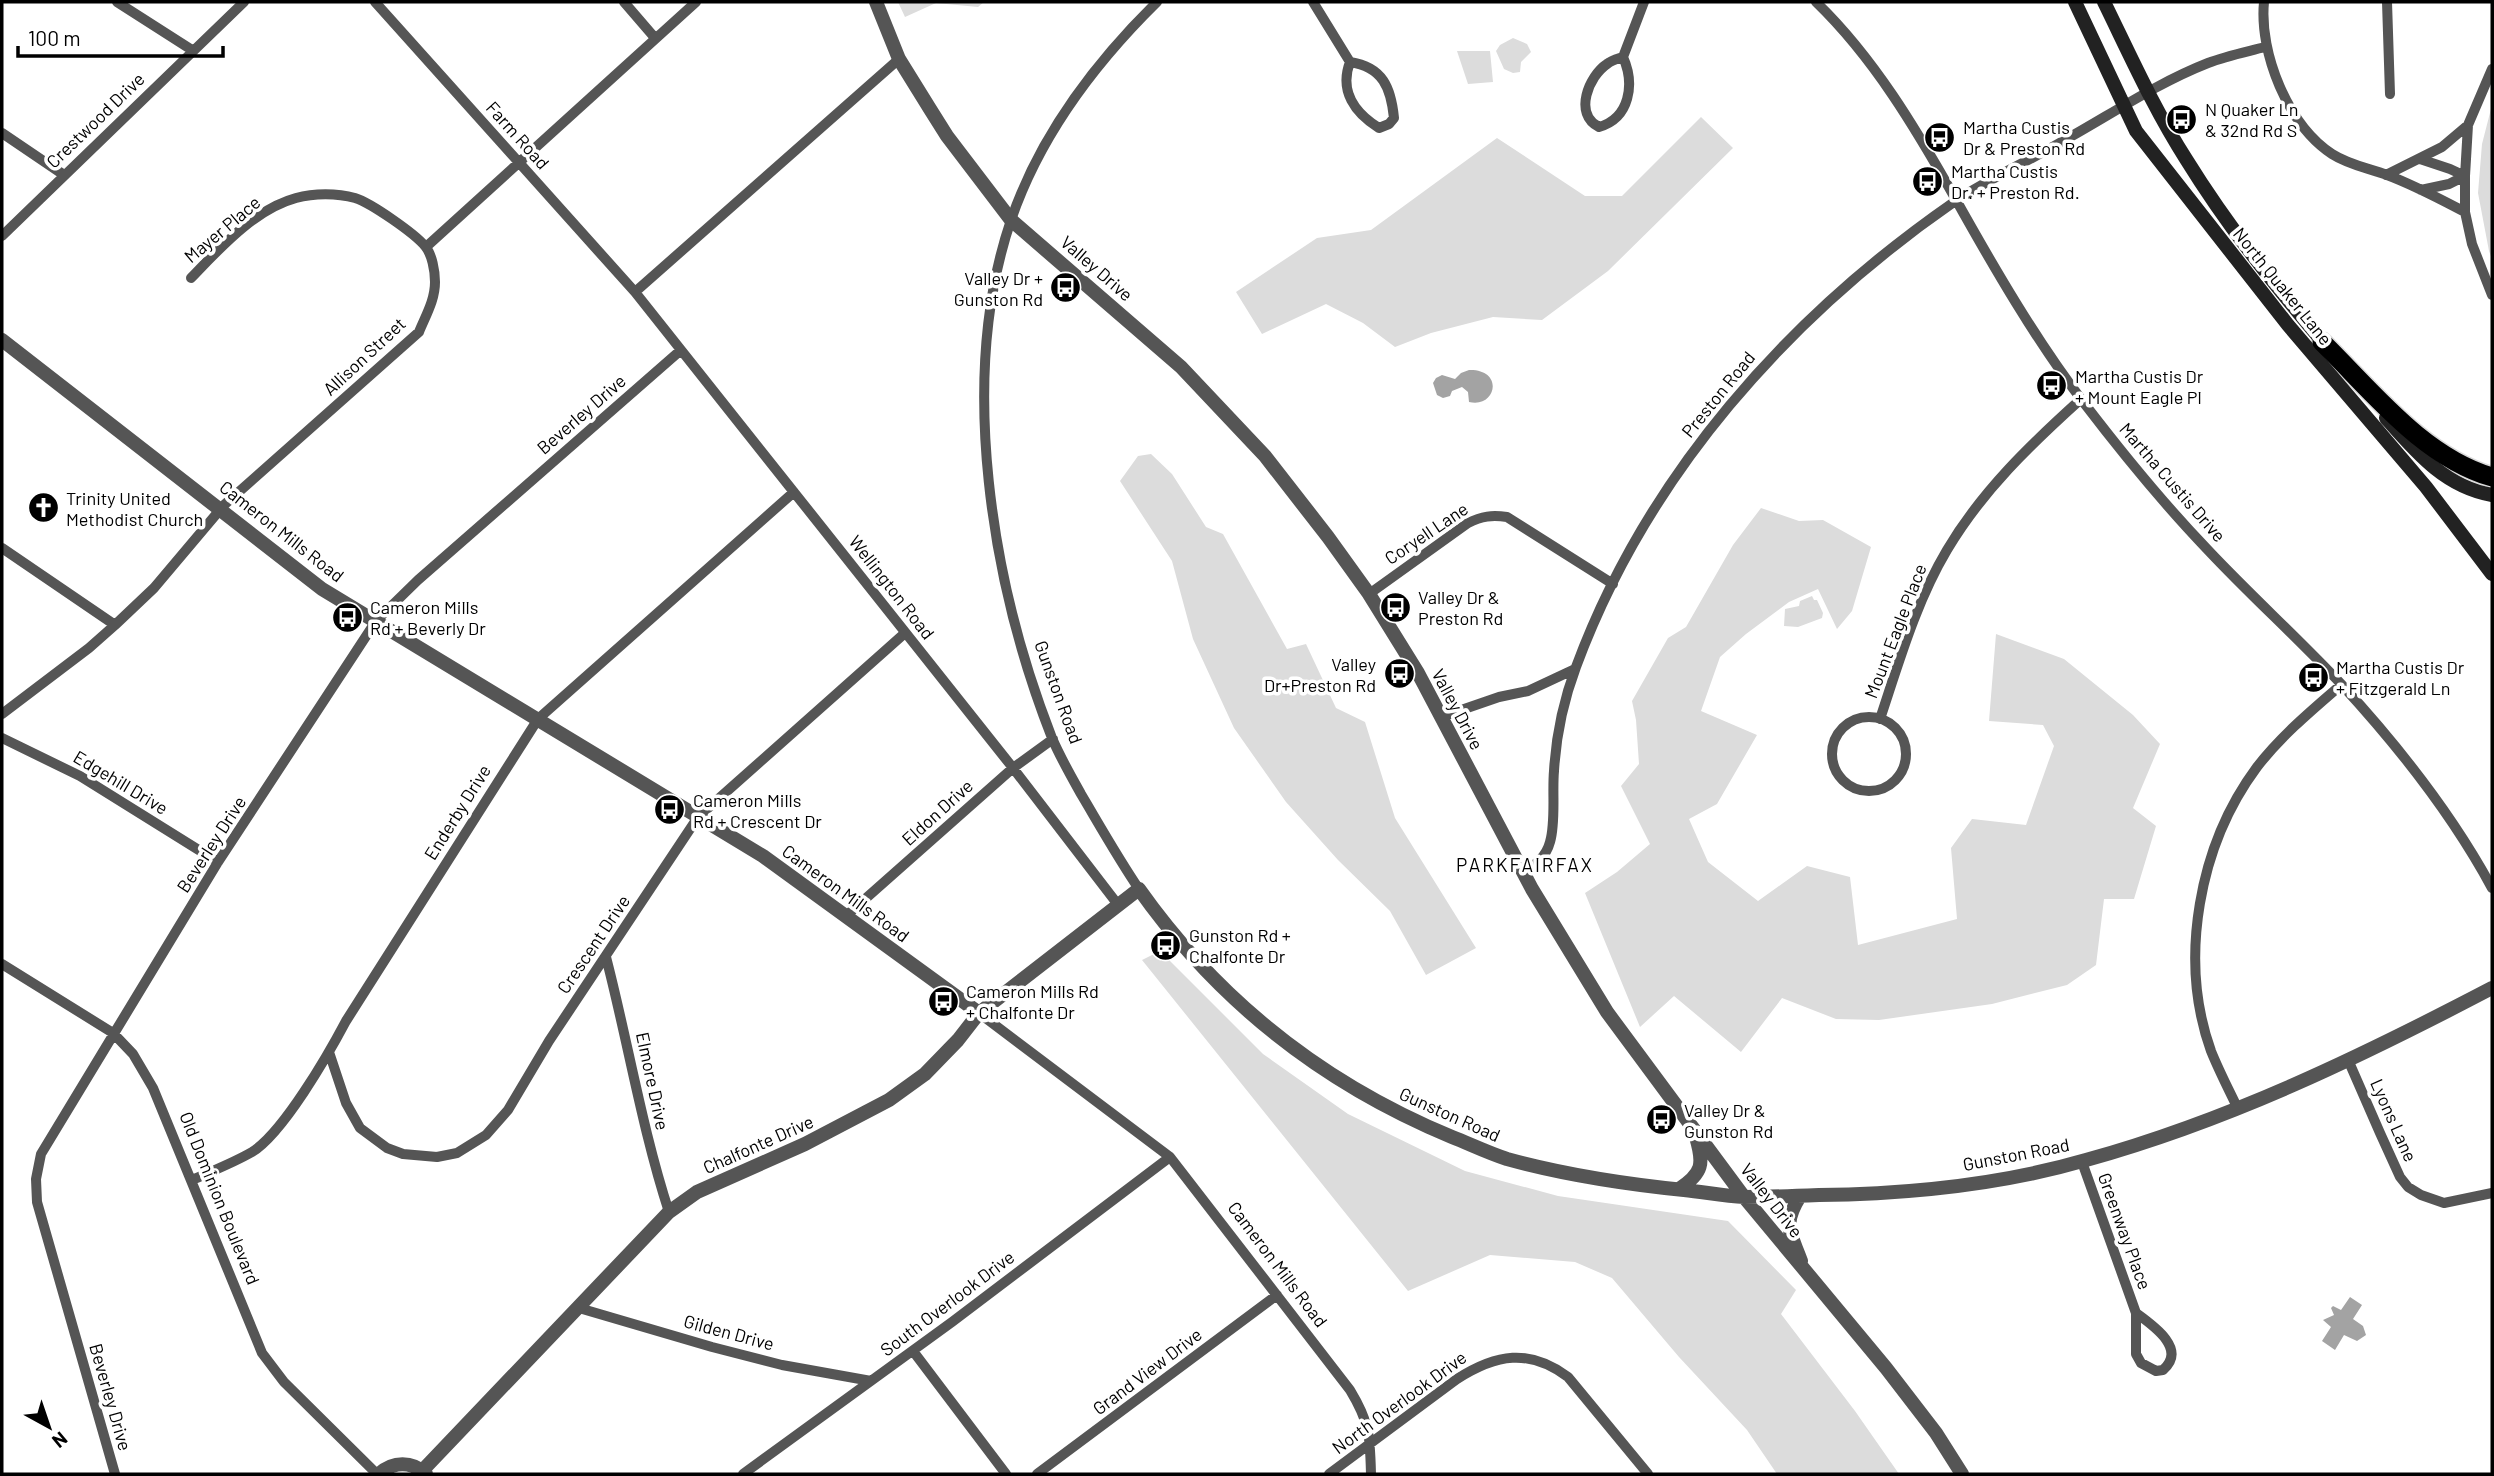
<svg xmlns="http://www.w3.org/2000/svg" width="2494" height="1476" font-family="Barlow,sans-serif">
<rect width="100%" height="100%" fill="#fff"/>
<!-- green -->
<path fill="#dcdcdc" d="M898,2H984L978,7L936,3L905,17Z
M1513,38L1527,44L1531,52L1521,62L1520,72L1513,73L1504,69L1496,51L1500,45Z
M1457,51H1490L1493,82L1468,84Z
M2492,105V259L2489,251L2478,193L2482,144Z
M1701,117L1733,148L1608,271L1542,320L1493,317L1431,333L1395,347L1363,323L1326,304L1262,334L1236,292L1317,238L1371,230L1497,138L1585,196H1622Z
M1151,454L1172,474L1206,527L1223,534L1287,649L1306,644L1336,708L1365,722L1395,818L1476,948L1426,975L1390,911L1338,860L1286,802L1234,728L1193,639L1172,561L1120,481L1138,456Z
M1761,508L1799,521L1823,520L1871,547L1852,611L1837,629L1818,589L1789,602L1746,634L1720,657L1701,711L1757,735L1717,804L1689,819L1708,862L1758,901L1807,866L1850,877L1858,945L1957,919L1951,848L1972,819L2026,825L2054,746L2043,725L1989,721L1996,634L2064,659L2133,715L2160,744L2133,808L2156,826L2134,899H2104L2096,965L2067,985L1992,1004L1879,1020L1836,1019L1782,998L1741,1052L1674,996L1640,1027L1585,893L1617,872L1650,844L1621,786L1639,764L1636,720L1632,701L1668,638L1686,627L1733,545Z
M1812,596L1814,600H1817L1823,613L1822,618L1798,627L1784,626L1785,609L1799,606L1800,601Z
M1160,951L1263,1054L1348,1114L1465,1171L1558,1196L1728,1221L1796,1290L1781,1314L1855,1411L1899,1474H1777L1747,1430L1679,1357L1612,1278L1575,1262L1490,1255L1408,1291L1142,960Z"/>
<!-- water -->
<path fill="#a3a3a3" d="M1469,370C1505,369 1496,409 1469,402L1468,392L1462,387L1452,391L1450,396L1443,398L1437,395L1433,383L1436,378L1442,375L1455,379L1461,373Z
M2350,1297L2362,1305L2353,1319L2363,1326L2366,1335L2357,1341L2344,1335L2335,1350L2322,1341L2331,1327L2323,1320L2334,1315L2331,1308L2333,1306L2341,1310Z"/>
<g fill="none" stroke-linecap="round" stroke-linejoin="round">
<defs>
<path id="motorway" d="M2322,342C2372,391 2423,457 2492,477"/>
</defs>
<!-- motorway casing -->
<use href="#motorway" stroke="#dbdbdb" stroke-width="22"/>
<!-- minor -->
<path stroke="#555" stroke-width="10" d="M117,2L192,50
M375,2L635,292L1013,768L1119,906
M624,2L655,38
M1313,2L1350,62C1383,67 1391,88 1394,118L1389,124L1379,128C1355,113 1339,91 1350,62
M1816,2C1874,58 1916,129 1955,198C1993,266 2037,342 2084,403C2123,454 2163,503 2207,549C2251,596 2298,638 2342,685C2399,747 2452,814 2492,888
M2264,2C2259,53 2288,125 2332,154C2349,165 2368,168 2387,175C2414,185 2440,199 2465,212
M2387,2L2390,94
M1623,57C1617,59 1612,60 1607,64C1589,76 1573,114 1599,127C1630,118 1635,84 1623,57L1644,2
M2492,69L2468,125L2465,176V212L2472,244L2492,295
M2,133L64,175
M2420,159L2450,169L2465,176
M2386,175L2442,147L2468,125
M2421,190L2449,184L2465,176
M2,236L244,2
M426,247L696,2
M635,292L899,59
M2,548L115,625
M1369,594L1468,523C1482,516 1492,515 1507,517L1613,584
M2,714L89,648L115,625L154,588L224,505L419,332C426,315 435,300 435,282C435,271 432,254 425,246C414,233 371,203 355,198C337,193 314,193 296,198C255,209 220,248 191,278
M1441,717L1499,697L1528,691L1575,669
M1832 754a37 37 0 1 1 74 0a37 37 0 1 1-74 0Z
M1880,719C1899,662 1916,602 1947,550C1982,491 2030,445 2081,399
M2,738L80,776L218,862
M1524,872C1536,864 1546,857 1550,842C1556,822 1552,792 1554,771C1556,737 1564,699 1576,667C1647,475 1788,317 1954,202C1988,179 2027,162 2063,141C2110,115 2157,83 2208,63C2226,56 2246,52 2265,47
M1139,889C1118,858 1100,826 1081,794C1071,776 1060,757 1052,738C992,585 957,379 1011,220C1040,135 1094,64 1157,2
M847,915L1013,768L1053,739
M606,957C628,1042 642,1129 669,1212
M2,964L113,1033L133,1054L153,1088L262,1353L284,1382L377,1474
M979,1013L1170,1157L1350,1390C1370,1423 1370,1436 1371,1474
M329,1052L346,1103L360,1128L387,1148L403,1154L437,1157L457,1153L486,1135L508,1110L549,1041L698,817L905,633
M2349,1062L2380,1133L2400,1177L2408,1187L2421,1195L2444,1203L2492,1193
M2238,1109C2229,1090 2219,1071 2211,1051C2178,959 2199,845 2257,767C2281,736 2312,710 2341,685
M2082,1162L2136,1313V1354L2141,1363L2156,1371L2163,1370C2187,1349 2154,1326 2136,1313
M192,1180C212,1171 233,1163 252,1152C283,1133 328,1055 346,1021L538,719L794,492
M579,1308L712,1347L782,1365L871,1381
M913,1351L1006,1474
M115,1474L37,1202L36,1179L41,1154L218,862L376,621L418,580L681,350
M743,1474L952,1322L1170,1157
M1037,1474L1277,1295
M1329,1474L1457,1379C1496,1354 1529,1348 1568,1377L1648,1474"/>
<!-- tertiary -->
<path stroke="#555" stroke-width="14" d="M876,2L899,59L930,109L947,136L1011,220L1181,367L1265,456L1328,537L1369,594L1418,673L1532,889L1607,1012L1744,1197L1886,1368L1936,1433L1962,1474
M2,340L322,589L763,856L979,1013
M1679,1189C1703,1173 1704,1164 1696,1137
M1800,1196C1782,1225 1790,1231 1801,1261
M422,1471L669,1212L697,1192L805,1144L889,1100L925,1074L958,1040L979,1013L1139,889C1219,1002 1324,1084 1452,1137C1470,1144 1488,1153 1507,1159C1565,1175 1625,1184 1684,1190C1704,1192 1724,1196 1744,1197C1769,1197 1794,1196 1819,1195C1908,1194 2000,1185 2086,1160C2230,1120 2360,1057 2492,988
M379,1474C393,1461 412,1461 426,1474"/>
<!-- secondary -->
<path stroke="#222" stroke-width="14" d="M2075,2L2136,131L2288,325L2426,487L2492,574
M2104,2C2130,55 2154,109 2186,159C2228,227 2277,288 2328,348
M2386,418C2416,452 2445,487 2492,495"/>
<!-- motorway -->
<use href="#motorway" stroke="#000" stroke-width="19"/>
</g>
<!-- icons -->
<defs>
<symbol id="bus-disc" viewBox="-11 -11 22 22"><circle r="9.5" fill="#000" stroke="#fff"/><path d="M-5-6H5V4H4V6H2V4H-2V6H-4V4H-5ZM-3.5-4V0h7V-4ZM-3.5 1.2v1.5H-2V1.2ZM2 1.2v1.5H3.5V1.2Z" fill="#fff"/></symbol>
<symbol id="church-disc" viewBox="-11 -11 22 22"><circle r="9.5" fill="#000" stroke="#fff"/><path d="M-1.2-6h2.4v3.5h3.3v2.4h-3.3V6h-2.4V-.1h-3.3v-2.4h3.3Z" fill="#fff"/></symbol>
</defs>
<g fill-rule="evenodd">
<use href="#bus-disc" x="2164" y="102" width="35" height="35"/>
<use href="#bus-disc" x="1922" y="120" width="35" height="35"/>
<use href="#bus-disc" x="1910" y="164" width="35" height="35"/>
<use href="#bus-disc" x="1048" y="270" width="35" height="35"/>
<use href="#bus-disc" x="2034" y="368" width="35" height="35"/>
<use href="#church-disc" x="26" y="490" width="35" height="35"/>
<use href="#bus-disc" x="1378" y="590" width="35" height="35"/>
<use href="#bus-disc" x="330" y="600" width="35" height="35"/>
<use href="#bus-disc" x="1382" y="656" width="35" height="35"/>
<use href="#bus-disc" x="2296" y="660" width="35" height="35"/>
<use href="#bus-disc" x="652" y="792" width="35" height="35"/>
<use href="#bus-disc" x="1148" y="928" width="35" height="35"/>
<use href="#bus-disc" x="926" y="984" width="35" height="35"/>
<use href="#bus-disc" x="1644" y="1102" width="35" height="35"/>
</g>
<g text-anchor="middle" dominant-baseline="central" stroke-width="7" stroke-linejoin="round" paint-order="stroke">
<!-- poi labels -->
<g font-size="18" fill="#000" stroke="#fff" text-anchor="start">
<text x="2205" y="109">N Quaker Ln<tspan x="2205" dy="21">&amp; 32nd Rd S</tspan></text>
<text x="1963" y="127">Martha Custis<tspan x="1963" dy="21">Dr &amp; Preston Rd</tspan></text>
<text x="1951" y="171">Martha Custis<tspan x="1951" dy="21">Dr. + Preston Rd.</tspan></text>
<text x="1043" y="278" text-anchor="end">Valley Dr +<tspan x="1043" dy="21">Gunston Rd</tspan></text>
<text x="2075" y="376">Martha Custis Dr<tspan x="2075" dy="21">+ Mount Eagle Pl</tspan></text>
<text x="66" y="498">Trinity United<tspan x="66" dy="21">Methodist Church</tspan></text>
<text x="1418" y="597">Valley Dr &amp;<tspan x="1418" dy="21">Preston Rd</tspan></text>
<text x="370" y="607">Cameron Mills<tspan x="370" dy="21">Rd + Beverly Dr</tspan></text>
<text x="1376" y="664" text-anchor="end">Valley<tspan x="1376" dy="21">Dr+Preston Rd</tspan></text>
<text x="2336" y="667">Martha Custis Dr<tspan x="2336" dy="21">+ Fitzgerald Ln</tspan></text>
<text x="693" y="800">Cameron Mills<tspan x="693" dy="21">Rd + Crescent Dr</tspan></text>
<text x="1189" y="935">Gunston Rd +<tspan x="1189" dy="21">Chalfonte Dr</tspan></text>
<text x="966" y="991">Cameron Mills Rd<tspan x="966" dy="21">+ Chalfonte Dr</tspan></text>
<text x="1684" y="1110">Valley Dr &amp;<tspan x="1684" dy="21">Gunston Rd</tspan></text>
</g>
<!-- street labels -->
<g font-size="18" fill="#000" stroke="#fff">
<text transform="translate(95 120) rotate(-44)">Crestwood Drive</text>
<text transform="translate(518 135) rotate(48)">Farm Road</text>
<text transform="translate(222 229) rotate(-40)">Mayer Place</text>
<text transform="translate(1097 268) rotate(41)">Valley Drive</text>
<text transform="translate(2283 286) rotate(51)">North Quaker Lane</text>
<text transform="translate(364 356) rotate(-43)">Allison Street</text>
<text transform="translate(1718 394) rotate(-51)">Preston Road</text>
<text transform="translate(581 414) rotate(-41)">Beverley Drive</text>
<text transform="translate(2173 482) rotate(49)">Martha Custis Drive</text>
<text transform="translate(282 531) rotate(38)">Cameron Mills Road</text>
<text transform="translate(1426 533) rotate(-34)">Coryell Lane</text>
<text transform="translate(892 587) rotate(52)">Wellington Road</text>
<text transform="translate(1895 631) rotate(-69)">Mount Eagle Place</text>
<text transform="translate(1059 692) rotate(70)">Gunston Road</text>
<text transform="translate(1458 709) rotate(62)">Valley Drive</text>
<text transform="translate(121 782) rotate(31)">Edgehill Drive</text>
<text transform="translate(457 812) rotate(-58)">Enderby Drive</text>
<text transform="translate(937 812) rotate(-42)">Eldon Drive</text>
<text transform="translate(211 844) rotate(-57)">Beverley Drive</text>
<text transform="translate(846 893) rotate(36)">Cameron Mills Road</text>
<text transform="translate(593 944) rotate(-56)">Crescent Drive</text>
<text transform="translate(653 1081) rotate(78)">Elmore Drive</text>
<text transform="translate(1450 1114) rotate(24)">Gunston Road</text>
<text transform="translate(2394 1120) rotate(66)">Lyons Lane</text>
<text transform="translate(758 1144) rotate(-24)">Chalfonte Drive</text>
<text transform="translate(2016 1154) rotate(-11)">Gunston Road</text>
<text transform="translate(220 1198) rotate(68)">Old Dominion Boulevard</text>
<text transform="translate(1772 1200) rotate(52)">Valley Drive</text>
<text transform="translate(2125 1231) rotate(70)">Greenway Place</text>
<text transform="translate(1278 1264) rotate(53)">Cameron Mills Road</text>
<text transform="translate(947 1303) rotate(-37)">South Overlook Drive</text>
<text transform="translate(729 1332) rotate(15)">Gilden Drive</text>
<text transform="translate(1147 1371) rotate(-37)">Grand View Drive</text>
<text transform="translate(111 1397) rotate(74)">Beverley Drive</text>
<text transform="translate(1399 1402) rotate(-36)">North Overlook Drive</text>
</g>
<!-- neighbourhood labels -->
<g font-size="19" letter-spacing="2" fill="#000" stroke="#fff">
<text x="1525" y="864">PARKFAIRFAX</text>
</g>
</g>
<!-- border -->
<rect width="2494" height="1476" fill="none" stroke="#000000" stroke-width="7"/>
<!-- north arrow -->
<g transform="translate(49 1427) rotate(140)" stroke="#ffffff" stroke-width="5" paint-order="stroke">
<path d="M0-5L12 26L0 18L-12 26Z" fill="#000000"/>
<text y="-10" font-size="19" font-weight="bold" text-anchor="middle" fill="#000000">N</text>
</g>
<!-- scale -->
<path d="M18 46v10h205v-10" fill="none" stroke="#000000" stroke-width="3.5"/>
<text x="28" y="46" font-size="21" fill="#000000" stroke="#ffffff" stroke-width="5" paint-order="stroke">100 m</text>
</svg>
